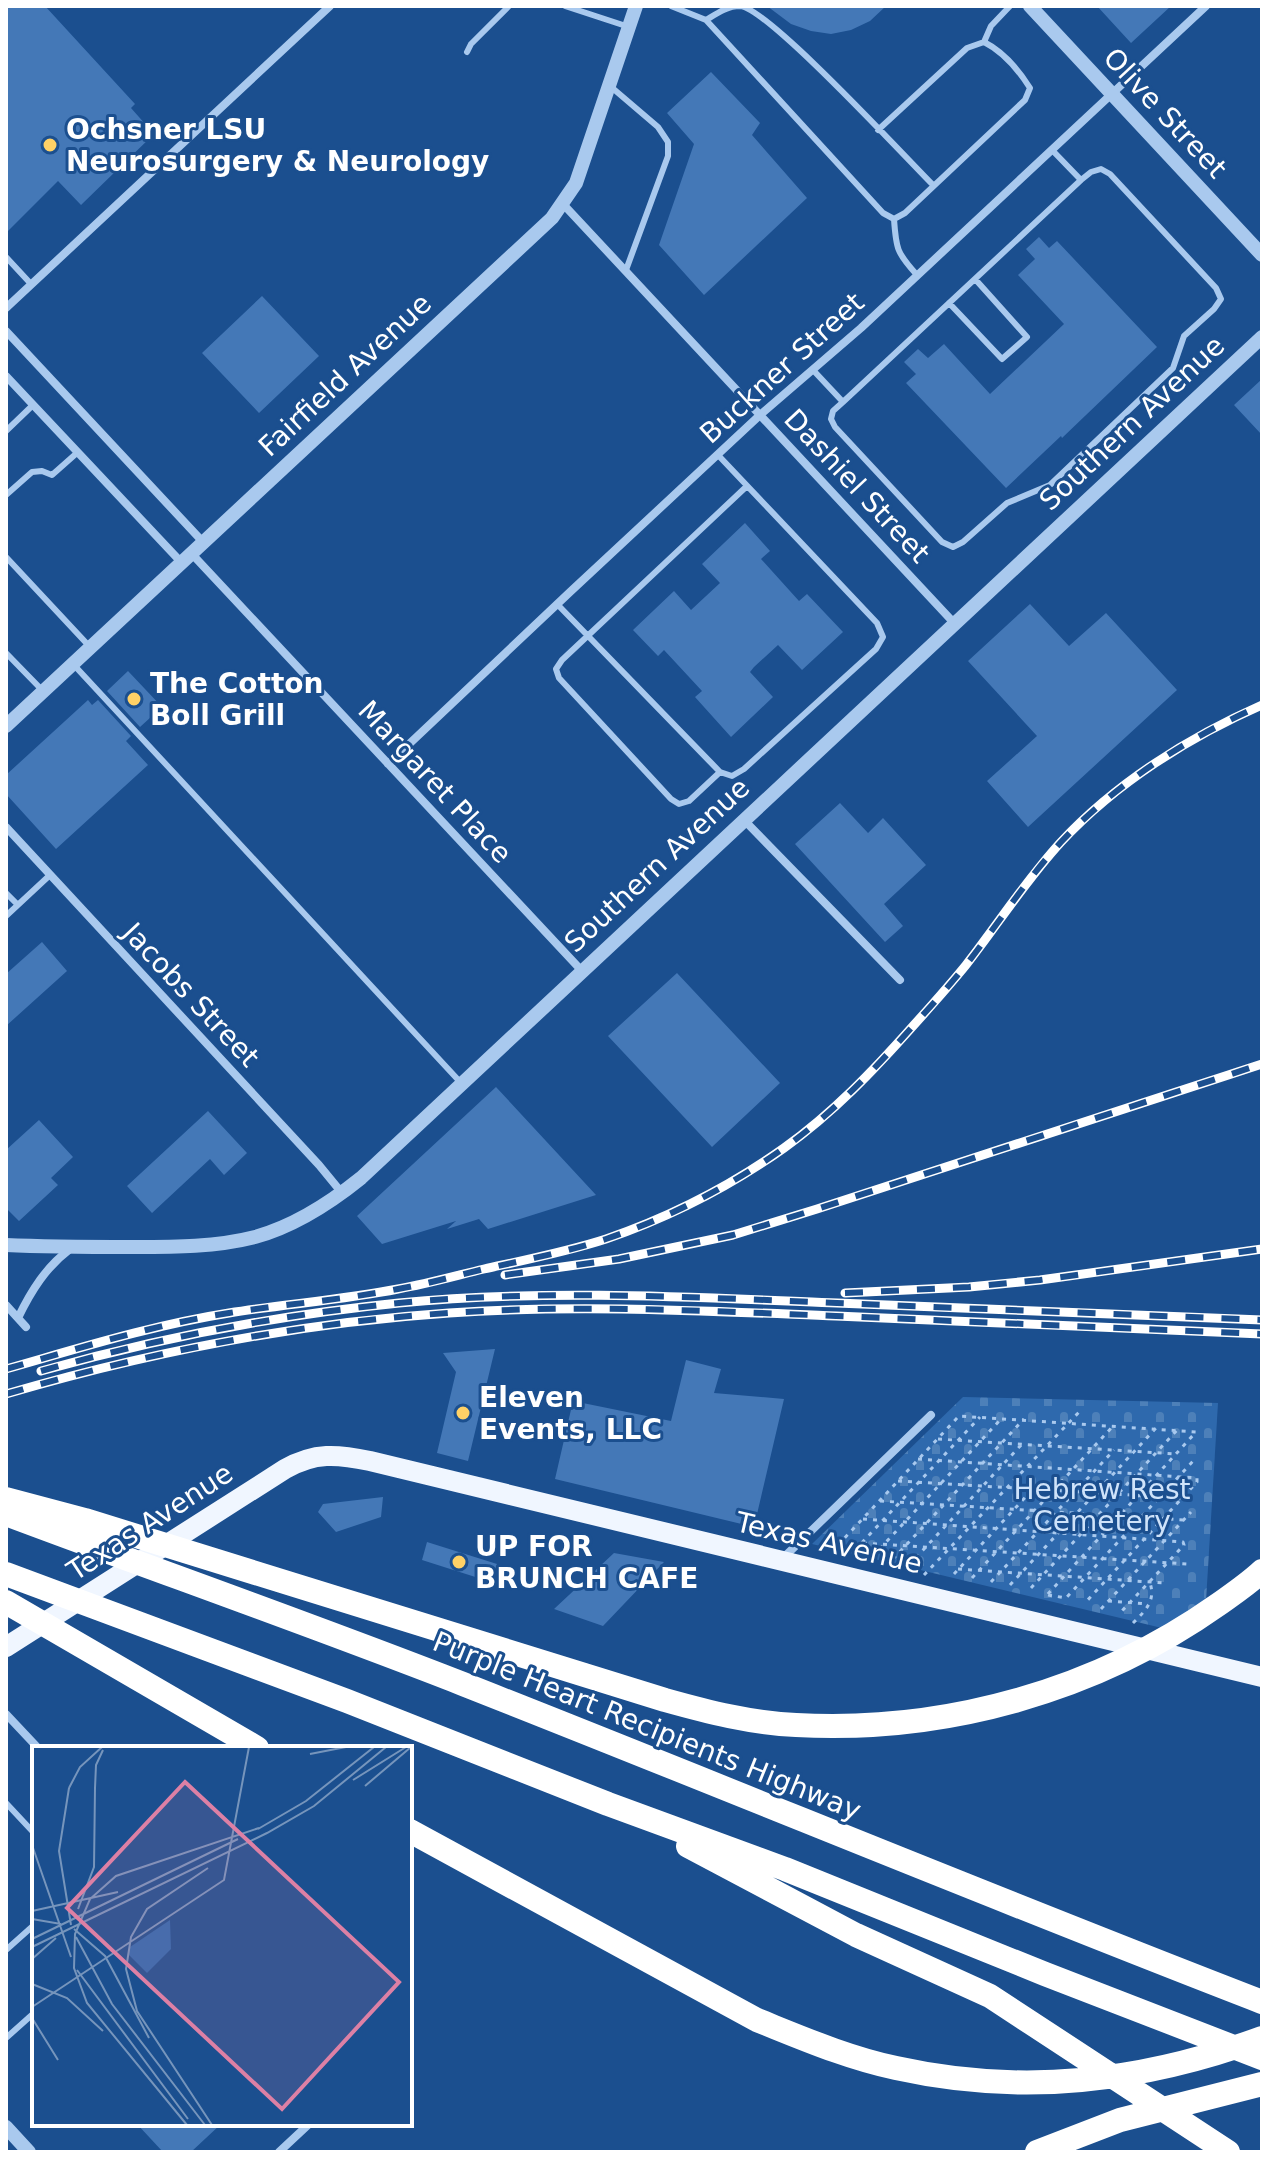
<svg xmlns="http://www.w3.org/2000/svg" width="1268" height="2158" font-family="'DejaVu Sans',sans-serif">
<defs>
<pattern id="cemetery-stones" width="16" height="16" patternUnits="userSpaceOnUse" patternTransform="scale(2)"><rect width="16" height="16" fill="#2e69ad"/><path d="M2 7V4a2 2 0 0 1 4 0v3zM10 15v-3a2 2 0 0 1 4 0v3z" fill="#4d80b9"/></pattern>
</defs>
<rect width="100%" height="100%" fill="#1b4f8f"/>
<!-- cemetery -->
<path fill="url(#cemetery-stones)" d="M963,1397L1218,1403L1206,1601L1162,1628L812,1544Z"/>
<!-- building -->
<path fill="#4478b7" d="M6,6H45L135,104L131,108L154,134L81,205L58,181L6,233Z
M767,6H886L870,21L851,30L831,34L811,31L791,24Z
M1097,6H1171L1131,43Z
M711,72L760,123L752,135L807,198L704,295L659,245L694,144L667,113Z
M1039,237L1049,248L1057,241L1157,347L1062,438L1061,436L1006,488L906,383L916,374L904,362L918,349L928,358L944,344L990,394L1064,324L1018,275L1035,259L1026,249Z
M262,296L319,356L259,413L202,353Z
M1262,379V435L1234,405Z
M745,523L770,551L761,559L799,601L807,594L843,632L802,670L778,645L754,667L750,672L773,697L731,737L695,697L702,691L664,650L658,656L633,630L674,591L691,610L720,583L702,564Z
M1030,604L1069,646L1106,613L1177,690L1028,827L987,781L1037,736L968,661Z
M128,671L162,707L140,727L107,691Z
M88,700L92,705L98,700L131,736L126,741L148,765L56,849L6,794V775Z
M840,803L868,833L883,818L926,865L884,904L903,926L885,942L795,844Z
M42,942L67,971L6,1026V974Z
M677,973L780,1083L712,1147L608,1036Z
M496,1087L596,1195L488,1229L479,1219L447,1229L456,1221L382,1244L357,1216Z
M208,1111L247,1153L224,1175L210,1159L152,1213L127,1186Z
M39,1120L73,1157L51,1178L58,1185L19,1221L6,1208V1150Z
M495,1349L468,1461L437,1453L456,1372L443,1353Z
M686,1360L721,1369L714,1393L784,1399L754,1527L555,1479L573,1401L671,1421Z
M383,1497L381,1517L336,1532L318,1512L323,1504Z
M427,1542L497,1564L491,1582L422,1560Z
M614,1553L664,1562L603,1626L554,1609Z
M137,2124H221L191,2152H163Z"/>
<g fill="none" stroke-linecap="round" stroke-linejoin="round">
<!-- path -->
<path stroke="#a9c9ee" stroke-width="3" stroke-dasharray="4 6" stroke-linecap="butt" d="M938,1439L1177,1454
M918,1459L1197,1478V1482L1084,1604
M898,1481L1181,1498
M880,1501L1184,1520
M863,1519L1183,1542L1184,1545L1120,1613
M863,1543L1187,1564
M838,1545L959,1416L1196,1432L1047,1595
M855,1550L980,1417
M873,1556L1002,1418
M893,1559L1024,1419
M909,1565L1023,1443
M958,1569L1165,1583
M954,1574L1033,1489
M924,1575L1080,1411
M972,1578L1114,1425
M991,1582L1114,1450
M1010,1585L1156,1428
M1031,1588L1178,1429
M1048,1595L1066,1598L1195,1459
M1108,1601L1148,1604
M1101,1609L1191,1512
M1133,1623C1145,1611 1156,1601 1150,1583"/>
<!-- service -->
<path stroke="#a9c9ee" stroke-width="6" d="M565,6L626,26
M671,6L706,20L883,213L894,219L905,213L1025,100L1030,88C1018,69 1004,52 984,42L967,48L878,130
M706,20C716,14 727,6 740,6C768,8 905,157 934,186
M984,42L991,26L1010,6
M467,52L471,44L509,6
M610,86L658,127L668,142V156L626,270
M894,219C896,249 897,253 917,275
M6,257L31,284
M949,303L1002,359L1027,337L975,279
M813,370L843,402L1081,180L1052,150
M843,402L833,411L831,419L835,427L942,542L953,547L963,542L1007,503L1050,485L1173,368L1184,336L1214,309L1221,299L1216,288L1110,174L1101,169L1091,172L1081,180
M6,431L33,405
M6,495L32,472L42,471L52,475L78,452
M6,557L90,647
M557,604L720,772L732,776L744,769L876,649L883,637L877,623L718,455
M6,653L43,691
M73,664L462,1084
M720,772L689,801L679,804L671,799L559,678L556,669L562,660L747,486
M6,893L18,905
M6,916L50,875
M6,1803L34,1833
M6,1950L34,1925
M6,2038L34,2013"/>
<!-- minor -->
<path stroke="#a9c9ee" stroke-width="8" d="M563,204L955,624
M6,308L330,6
M6,331L203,542
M6,376L181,562
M191,553L582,971
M388,764L570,592L760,415L861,328L1206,6
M744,820L900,980
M6,827L319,1165L342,1193
M6,1305L26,1327
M18,1318C31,1291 46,1267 70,1249
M781,1560L931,1415
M6,1714L38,1748
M279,2152L309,2124"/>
<!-- tertiary -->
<path stroke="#a9c9ee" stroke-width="14" d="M1030,6L1262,255
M6,726L552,218L576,183L636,6
M6,1245C49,1247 91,1247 134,1247C175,1247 216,1247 255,1237C295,1226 330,1203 361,1178L1262,337
M6,2127L29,2152"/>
<!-- primary -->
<path stroke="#f0f6ff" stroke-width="20" d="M6,1647L285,1469C315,1452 337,1454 370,1461L1262,1677"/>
<!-- motorway -->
<path stroke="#fff" stroke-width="24" d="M6,1499L85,1520L665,1700C708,1712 751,1723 796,1725C945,1733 1096,1691 1219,1604C1233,1594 1248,1584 1262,1571
M6,1514C158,1571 312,1625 463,1684C730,1789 995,1899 1262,2002
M6,1574L347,1701L608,1804L785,1869L1045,1974L1262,2058
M6,1602L257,1748
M410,1831L757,2020C802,2038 848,2058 896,2068C1022,2096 1142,2082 1262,2038
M688,1846L856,1935L990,1996L1228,2152
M1037,2152L1120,2120L1262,2084"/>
<defs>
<path id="rail" d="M505,1275L619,1259L733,1235L817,1209L1262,1064
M845,1293L969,1287L1040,1280L1262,1249
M6,1369C80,1348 153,1325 229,1313C285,1304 342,1300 398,1289C427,1284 455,1276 484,1269C525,1260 566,1252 606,1239C670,1217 729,1187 784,1148C833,1113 873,1071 913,1026C931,1006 949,986 966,965C998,924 1026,880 1061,842C1116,783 1189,737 1262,705
M41,1371C158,1338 279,1315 399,1303C545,1289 691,1297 837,1303C978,1309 1120,1314 1262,1320
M6,1394C150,1352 299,1323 449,1313C578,1304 707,1311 836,1316C978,1322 1120,1328 1262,1334"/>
</defs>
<!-- rail casing -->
<use href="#rail" stroke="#fff" stroke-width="9"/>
<!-- rail -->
<use href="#rail" stroke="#1b4f8f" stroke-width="6" stroke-dasharray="18" stroke-linecap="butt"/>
</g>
<!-- markers -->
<g fill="#ffd166" stroke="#1b4f8f" stroke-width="3">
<circle cx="50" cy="145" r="8"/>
<circle cx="134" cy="699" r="8"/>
<circle cx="463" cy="1413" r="8"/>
<circle cx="459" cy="1562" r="8"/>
</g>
<g text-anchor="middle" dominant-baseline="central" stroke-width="6" stroke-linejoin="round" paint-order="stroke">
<!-- street labels -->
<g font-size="28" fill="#fff" stroke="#1b4f8f">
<text transform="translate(1165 113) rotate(47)">Olive Street</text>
<text transform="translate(782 368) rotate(-42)">Buckner Street</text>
<text transform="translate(345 375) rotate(-43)">Fairfield Avenue</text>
<text transform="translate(1132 423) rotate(-43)">Southern Avenue</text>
<text transform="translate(857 486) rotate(47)">Dashiel Street</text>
<text transform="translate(435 782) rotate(47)">Margaret Place</text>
<text transform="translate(657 865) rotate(-43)">Southern Avenue</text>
<text transform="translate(191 995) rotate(47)">Jacobs Street</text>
<text transform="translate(150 1522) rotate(-33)">Texas Avenue</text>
<text transform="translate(829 1543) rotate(13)">Texas Avenue</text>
<text transform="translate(647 1726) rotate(22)">Purple Heart Recipients Highway</text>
</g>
<!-- poi labels -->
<g font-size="28" font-weight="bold" fill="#fff" stroke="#1b4f8f" text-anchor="start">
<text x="66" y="129">Ochsner LSU<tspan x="66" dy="32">Neurosurgery &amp; Neurology</tspan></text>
<text x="150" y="683">The Cotton<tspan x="150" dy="32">Boll Grill</tspan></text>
<text x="479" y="1397">Eleven<tspan x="479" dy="32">Events, LLC</tspan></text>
<text x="475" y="1546">UP FOR<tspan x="475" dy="32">BRUNCH CAFE</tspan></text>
</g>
<!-- park labels -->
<g font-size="28" fill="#cfe3fa" stroke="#1b4f8f">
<text x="1102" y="1489">Hebrew Rest<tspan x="1102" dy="32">Cemetery</tspan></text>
</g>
</g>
<!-- overview -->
<g transform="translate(32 1746)">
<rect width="380" height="380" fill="#1b4f8f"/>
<path d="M138,174L139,203L115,227L96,208L98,201Z" fill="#2e69ad"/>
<path fill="none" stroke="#7695bc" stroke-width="2" d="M278,8L314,1M321,34L374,1M333,40L379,1M37,42L48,21L70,1M37,42L27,105L39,179M63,42L64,19L71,4M226,83L274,55L342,1M0,99L39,211M176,122L115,163L99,191L94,223L105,265L180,379M46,163L62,121L63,42M0,165L86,146M0,173L29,178M42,183L73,210L117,292M44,191L80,258L173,379M0,193L206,93M0,201L235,87L282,60L354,1M0,213L24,192M45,224L156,373M0,238L35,252L71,285M0,261L192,134L217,1M0,272L26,314M155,379L55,257L42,222L43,188L58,153L84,130L227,82"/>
<path fill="#dd80a5" fill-opacity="0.15" stroke="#dd80a5" stroke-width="4" d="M153,36L367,236L250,363L35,162Z"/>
<rect width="380" height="380" fill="none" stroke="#fff" stroke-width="4"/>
</g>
<!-- border -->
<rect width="1268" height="2158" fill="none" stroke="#ffffff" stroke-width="16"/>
</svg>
